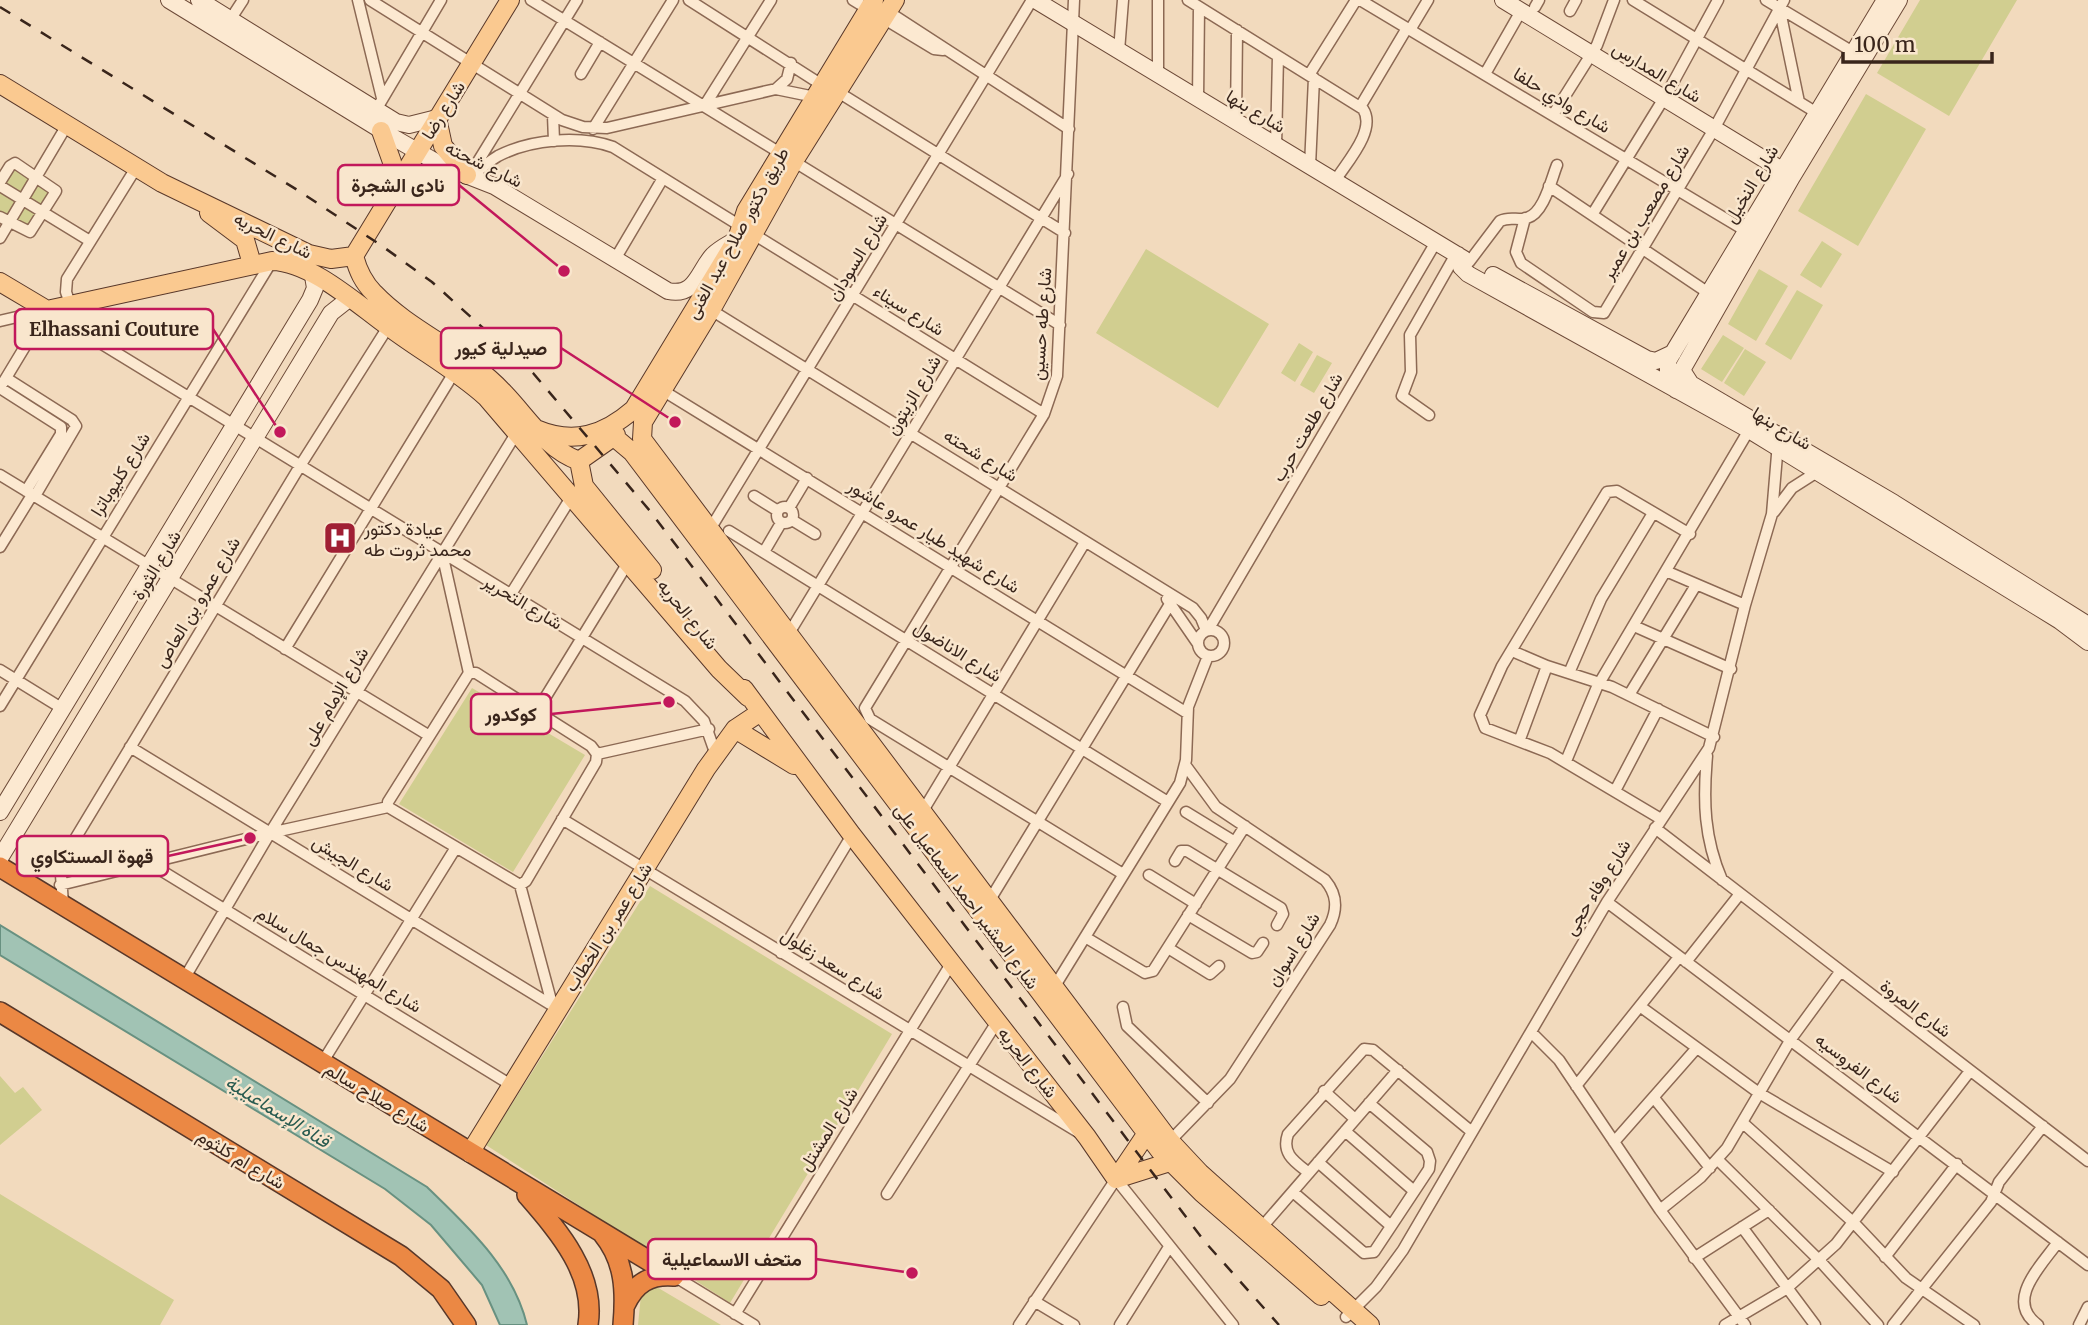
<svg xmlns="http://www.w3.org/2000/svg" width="2088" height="1325" font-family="Merriweather,Vazirmatn,serif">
<rect width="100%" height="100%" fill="#f2dabd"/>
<!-- green -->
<path fill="#d1ce90" d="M1920,0H2017L1949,116L1877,73Z
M1866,94L1926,129L1858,246L1798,211Z
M10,166L54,187L32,230L0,217V182Z
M1822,241L1842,254L1821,288L1800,275Z
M1146,249L1269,324L1218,408L1096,333Z
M1759,269L1788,286L1756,341L1728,324Z
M1797,290L1823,305L1791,360L1765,344Z
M1723,335L1744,348L1722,382L1701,369Z
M1299,343L1313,352L1295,382L1281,373Z
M1745,349L1766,362L1744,396L1724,383Z
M1317,355L1332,363L1314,393L1300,385Z
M472,688L585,755L513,872L399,804Z
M650,886L892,1034L730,1303L486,1145Z
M0,1076L15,1093L23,1087L42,1110L0,1145Z
M0,1194L174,1300L160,1325H0Z
M655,1286L721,1325H638L641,1295Z"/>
<!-- water -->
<path fill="#a1c3b4" stroke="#689181" stroke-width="2" d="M0,925L427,1187C468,1227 513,1267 527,1325H500L482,1285L431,1225L385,1189L0,955Z"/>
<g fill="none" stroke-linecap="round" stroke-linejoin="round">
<defs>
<path id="street" d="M358,0L382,98
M370,0L562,120L583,127L607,128L776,89L815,97
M531,0L1060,325
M689,0L822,85
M853,0L934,49L943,50
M1074,0L1057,376L1044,414L865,708L870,719L1123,874
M1188,0L1363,109C1377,130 1346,163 1335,181
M1360,0L1746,231
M1633,0L1817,113
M1766,0L1853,52
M1779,6L1799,102
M1535,7L1539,0
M884,9L1069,129
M1570,11L1576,0
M230,20L243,0
M1410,30L1428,0
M1119,51L1123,0
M581,74L600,42
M1158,74V0
M1485,74L1521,11
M1309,75L1356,0
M776,89L787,79L791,63
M838,92L1065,233
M1198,99L1199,7
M705,105L771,0
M1360,107L1407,28
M376,110L441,0
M553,115L554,141
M1553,115L1597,45L1614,0
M1236,122L1237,30
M593,129L673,0
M1276,146L1278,56
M1310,166L1314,78
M136,168L67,279L66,292L79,330L685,701L704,721L716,755
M471,173L577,0
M471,176C480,170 489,161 498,156C531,139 579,135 613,147L1044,414
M0,182L10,166L15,163L56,191L30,232L0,217
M0,186L90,241
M1549,186L1707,292
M1592,215L1669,90L1718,0
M1525,218L1516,252L1521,263L1593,312L1604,313L1714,129L1784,0
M0,238L67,125
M614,261L663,178
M1469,262L1500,221C1510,216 1518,221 1527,218C1544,213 1551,180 1557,165
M711,310L1193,608L1201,618L1206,630
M0,321L47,310
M6,378L72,420L76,426L35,496
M3,383L47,310
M0,388L61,427V434L26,491
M662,390L1187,713
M1429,415L1402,396L1411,372L1410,335L1456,254
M0,475L428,735
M754,496L778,511
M777 515a8 8 0 1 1 16 0a8 8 0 1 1-16 0Z
M789,508L807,478
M1774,512L1792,488L1817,472
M792,520L815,534
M709,531L1032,0
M729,531L1168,802
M0,547L32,495
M764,552L781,523
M442,553L469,673
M1668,572L1745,605
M511,594L572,496
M1167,599L1198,644
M1634,626L1731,669
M1198 643a13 13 0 1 1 26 0a13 13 0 1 1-26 0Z
M1208,630L1436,242
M788,635L1068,174
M285,649L455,371
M1512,651L1547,666L1612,687L1714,737
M0,670L63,709
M469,673H476L591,746L597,754L596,762L526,881L520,885L388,807V802Z
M1569,673L1601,599L1653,513
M1629,695L1696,585
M0,706L272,261
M537,711L629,561
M1520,739L1547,666
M130,747L558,1009
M597,754L709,729
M1707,756C1703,801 1704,838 1722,880
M1566,761L1597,687L1749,430
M1615,791L1658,709
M1186,812L1235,842
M921,814L1085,542
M562,819L1078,1132
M1661,819L1550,753L1485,728L1480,715L1502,666L1607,492L1617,491L1690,534
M1655,828L2088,1161
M1175,861L1181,851H1187L1281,908L1283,914L1277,925
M149,863L511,1085
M1149,875L1196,904
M60,885L270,833L388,807
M520,885L552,1004
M1607,902L2088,1265
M988,903L1170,604
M63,904L61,875L72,844L300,466L388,327
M1188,915L1252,953L1257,952L1263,943
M1085,937L1145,973L1153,971L1245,826
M1168,948L1210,974L1219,966
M781,953L852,835
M1686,962L1739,895
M184,979L270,833L517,432
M1053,989L1180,783L1186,760L1188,707L1208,656
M1123,1007L1127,1026L1208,1103
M1641,1007L1759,1093L1893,1172
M1531,1032L1559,1060L1660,1210L1745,1325
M322,1063L455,849
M1576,1086L1679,957
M1324,1091L1355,1119
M1654,1098L1710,1168
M1743,1123L1854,1223L1906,1278L1974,1325
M1345,1131L1414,1191
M1170,1141L1230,1079L1330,925C1338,908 1337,894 1325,880L1216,807L1186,766
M1614,1142L1695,1050
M1718,1160L1820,1261L1878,1325
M1318,1162L1391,1226
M1309,1173C1295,1162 1281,1154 1288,1134L1364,1049L1373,1050L1472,1132
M1293,1192L1364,1253L1374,1252L1429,1169L1430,1161L1427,1152L1369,1103
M887,1194L997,1022
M1660,1210L1701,1177L1727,1148L1791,1039L1840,972
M1262,1227L1398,1070
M1742,1227L1815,1325
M1885,1257L1957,1164
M1694,1258L1769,1210
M674,1276L754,1325
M1034,1301L1074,1325
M735,1314L951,964
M1346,1317L1376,1287L1403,1250L1607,902L1709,748L1745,605L1772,514L1778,443
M1019,1325L1116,1179L1233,1325
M1120,1325L1169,1247
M1725,1325L1786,1289L1836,1244L1970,1071
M1893,1325L1991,1202L1999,1182L2043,1126
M2038,1325C2004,1301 2041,1266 2058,1242
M2079,1325L2088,1307"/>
<path id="secondary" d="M169,0L389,135L443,166L494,186L668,291C696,297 698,271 713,255C720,248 729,244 737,239
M199,0L396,122L409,125L437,118
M1035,0L1464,259
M1503,0L1790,175
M1899,0L1792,177L1682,370L1691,384L1894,503L2088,625
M1458,255L1461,267L1468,274L1749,430L2060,621L2088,642
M1493,275L1647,359L1656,361L1673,353
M1676,390L1668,376V361L1885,0
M0,812L310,300L315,288L313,276
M0,858L331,313L350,298"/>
<path id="primary" d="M895,0L794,161L711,310L643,422L642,439L1170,1141L1200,1173L1370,1325
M0,84L162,183L309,254L331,259L354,256
M437,118L443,146L467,175
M381,131L392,162L391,192
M209,213L245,240L252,264
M354,256C358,271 363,282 374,293C412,333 467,352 505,394C528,418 546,449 579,461
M354,256L510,0
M0,282L47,310L272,261C312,262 358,305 389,327C421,351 456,370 486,397L719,669L748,697
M536,429C574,445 604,435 634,409L737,239L746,211L874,0
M613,436L632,452L1160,1151L1202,1193L1321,1296
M579,461L584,486L652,570
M579,461L616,435
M744,689L852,835L1087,1137L1116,1179
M735,729L794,765
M470,1153L706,769L735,729L759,713
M1116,1179L1170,1162
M1116,1179L1147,1133"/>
<path id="highway" d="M0,867L674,1276
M0,1012L401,1256L441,1289L466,1325
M527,1195C559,1232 596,1274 588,1325
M603,1234C625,1261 626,1291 623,1325
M625,1305C635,1283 650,1274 674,1276"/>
</defs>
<!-- street casing -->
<use href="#street" stroke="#8c6954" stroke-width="13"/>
<!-- secondary casing -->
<use href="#secondary" stroke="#6d4a38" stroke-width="18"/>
<!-- primary casing -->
<use href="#primary" stroke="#59382a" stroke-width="20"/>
<!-- highway casing -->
<use href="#highway" stroke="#59382a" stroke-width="22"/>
<!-- street -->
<use href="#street" stroke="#fce9d1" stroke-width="10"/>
<!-- secondary -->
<use href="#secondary" stroke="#fce9d1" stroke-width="16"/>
<!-- primary -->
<use href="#primary" stroke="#fac990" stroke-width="18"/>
<!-- highway -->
<use href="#highway" stroke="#eb8844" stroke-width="19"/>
<!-- rail -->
<path stroke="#39251b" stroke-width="2.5" stroke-dasharray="12 12" stroke-linecap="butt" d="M0,7L299,191L382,246L432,282L533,373L650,511L1205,1242L1279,1325"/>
</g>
<!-- icons -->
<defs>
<symbol id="hospital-square" viewBox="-11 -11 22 22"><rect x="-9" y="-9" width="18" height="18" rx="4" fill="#a01f34" stroke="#f9e6cd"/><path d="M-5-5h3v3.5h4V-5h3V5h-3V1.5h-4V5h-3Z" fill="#fff"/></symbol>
</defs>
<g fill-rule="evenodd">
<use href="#hospital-square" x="321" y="519" width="38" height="38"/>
</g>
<g text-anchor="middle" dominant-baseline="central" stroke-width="5" stroke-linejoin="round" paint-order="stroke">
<!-- street labels -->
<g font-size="18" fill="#39251b" stroke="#f9e6cd">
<text transform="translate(1657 72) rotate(31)">شارع المدارس</text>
<text transform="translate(1562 100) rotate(31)">شارع وادي حلفا</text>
<text transform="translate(443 110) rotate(-58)">شارع رضا</text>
<text transform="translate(1256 111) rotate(31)">شارع بنها</text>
<text transform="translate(484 164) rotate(26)">شارع شحته</text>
<text transform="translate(1751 184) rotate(-59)">شارع النخيل</text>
<text transform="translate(1645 212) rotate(-59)">شارع مصعب بن عمير</text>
<text transform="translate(737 233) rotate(-61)">طريق دكتور صلاح عبد الغنى</text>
<text transform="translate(273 235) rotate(26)">شارع الحريه</text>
<text transform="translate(857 257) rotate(-59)">شارع السودان</text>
<text transform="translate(909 310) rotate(32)">شارع سيناء</text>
<text transform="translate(1041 324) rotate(-86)">شارع طه حسين</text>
<text transform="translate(913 395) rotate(-59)">شارع الزيتون</text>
<text transform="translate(1307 427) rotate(-60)">شارع طلعت حرب</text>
<text transform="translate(1782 428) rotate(31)">شارع بنها</text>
<text transform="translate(981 455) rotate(32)">شارع شحته</text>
<text transform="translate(120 474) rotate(-58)">شارع كليوباترا</text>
<text transform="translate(934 536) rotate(32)">شارع شهيد طيار عمرو عاشور</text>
<text transform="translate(156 565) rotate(-59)">شارع الثورة</text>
<text transform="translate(197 602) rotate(-59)">شارع عمرو بن العاص</text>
<text transform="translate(523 602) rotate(31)">شارع التحرير</text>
<text transform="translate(688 614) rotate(51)">شارع الحريه</text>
<text transform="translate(958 651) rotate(32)">شارع الاناضول</text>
<text transform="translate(335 696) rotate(-59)">شارع الإمام على</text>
<text transform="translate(353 863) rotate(31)">شارع الجيش</text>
<text transform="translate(1597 887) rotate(-58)">شارع وفاء حجى</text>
<text transform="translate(967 896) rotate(53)">شارع المشير احمد اسماعيل على</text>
<text transform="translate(608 927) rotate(-58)">شارع عمر بن الخطاب</text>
<text transform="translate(1293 949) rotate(-58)">شارع اسوان</text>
<text transform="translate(339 959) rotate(31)">شارع المهندس جمال سلام</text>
<text transform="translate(833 964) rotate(32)">شارع سعد زغلول</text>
<text transform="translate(1916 1008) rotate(37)">شارع المروة</text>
<text transform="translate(1028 1062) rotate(52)">شارع الحريه</text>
<text transform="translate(1859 1068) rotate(37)">شارع الفروسيه</text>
<text transform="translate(377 1097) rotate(31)">شارع صلاح سالم</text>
<text transform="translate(828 1129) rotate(-58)">شارع المشتل</text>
<text transform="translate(241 1159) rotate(31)">شارع ام كلثوم</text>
</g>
<!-- poi labels -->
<g font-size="18" fill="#39251b" stroke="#f9e6cd" text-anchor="start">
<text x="364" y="528">عيادة دكتور<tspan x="364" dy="21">محمد ثروت طه</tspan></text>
</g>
<!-- water labels -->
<g font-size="19" font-style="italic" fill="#285b50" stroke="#f9e6cd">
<text transform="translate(278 1111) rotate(32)">قناة الإسماعيلية</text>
</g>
</g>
<!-- callouts -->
<path fill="none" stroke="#c2185b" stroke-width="2.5" d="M564 271L459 185M280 432L213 329M675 422L561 348M669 702L551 714M250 838L168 856M912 1273L816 1259"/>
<g fill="#c2185b" stroke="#f9e6cd" stroke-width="2.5">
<circle cx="564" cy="271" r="7"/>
<circle cx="280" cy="432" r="7"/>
<circle cx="675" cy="422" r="7"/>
<circle cx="669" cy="702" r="7"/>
<circle cx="250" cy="838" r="7"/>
<circle cx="912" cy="1273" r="7"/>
</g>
<g fill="#f9e6cd" stroke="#c2185b" stroke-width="2.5">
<rect x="338" y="165" width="121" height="40" rx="7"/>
<rect x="15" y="309" width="198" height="40" rx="7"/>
<rect x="441" y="328" width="120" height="40" rx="7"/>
<rect x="471" y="694" width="80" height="40" rx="7"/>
<rect x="17" y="836" width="151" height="40" rx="7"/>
<rect x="648" y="1239" width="168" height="40" rx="7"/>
</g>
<g font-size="19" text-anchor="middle" font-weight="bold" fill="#39251b">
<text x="398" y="192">نادى الشجرة</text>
<text x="114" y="336">Elhassani Couture</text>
<text x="501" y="355">صيدلية كيور</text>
<text x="511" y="721">كوكدور</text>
<text x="92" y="863">قهوة المستكاوي</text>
<text x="732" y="1266">متحف الاسماعيلية</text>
</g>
<!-- scale -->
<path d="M1843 52v10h149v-10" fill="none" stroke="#39251b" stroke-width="3.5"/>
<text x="1854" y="52" font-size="21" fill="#39251b" stroke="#f9e6cd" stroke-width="5" paint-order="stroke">100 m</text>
</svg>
